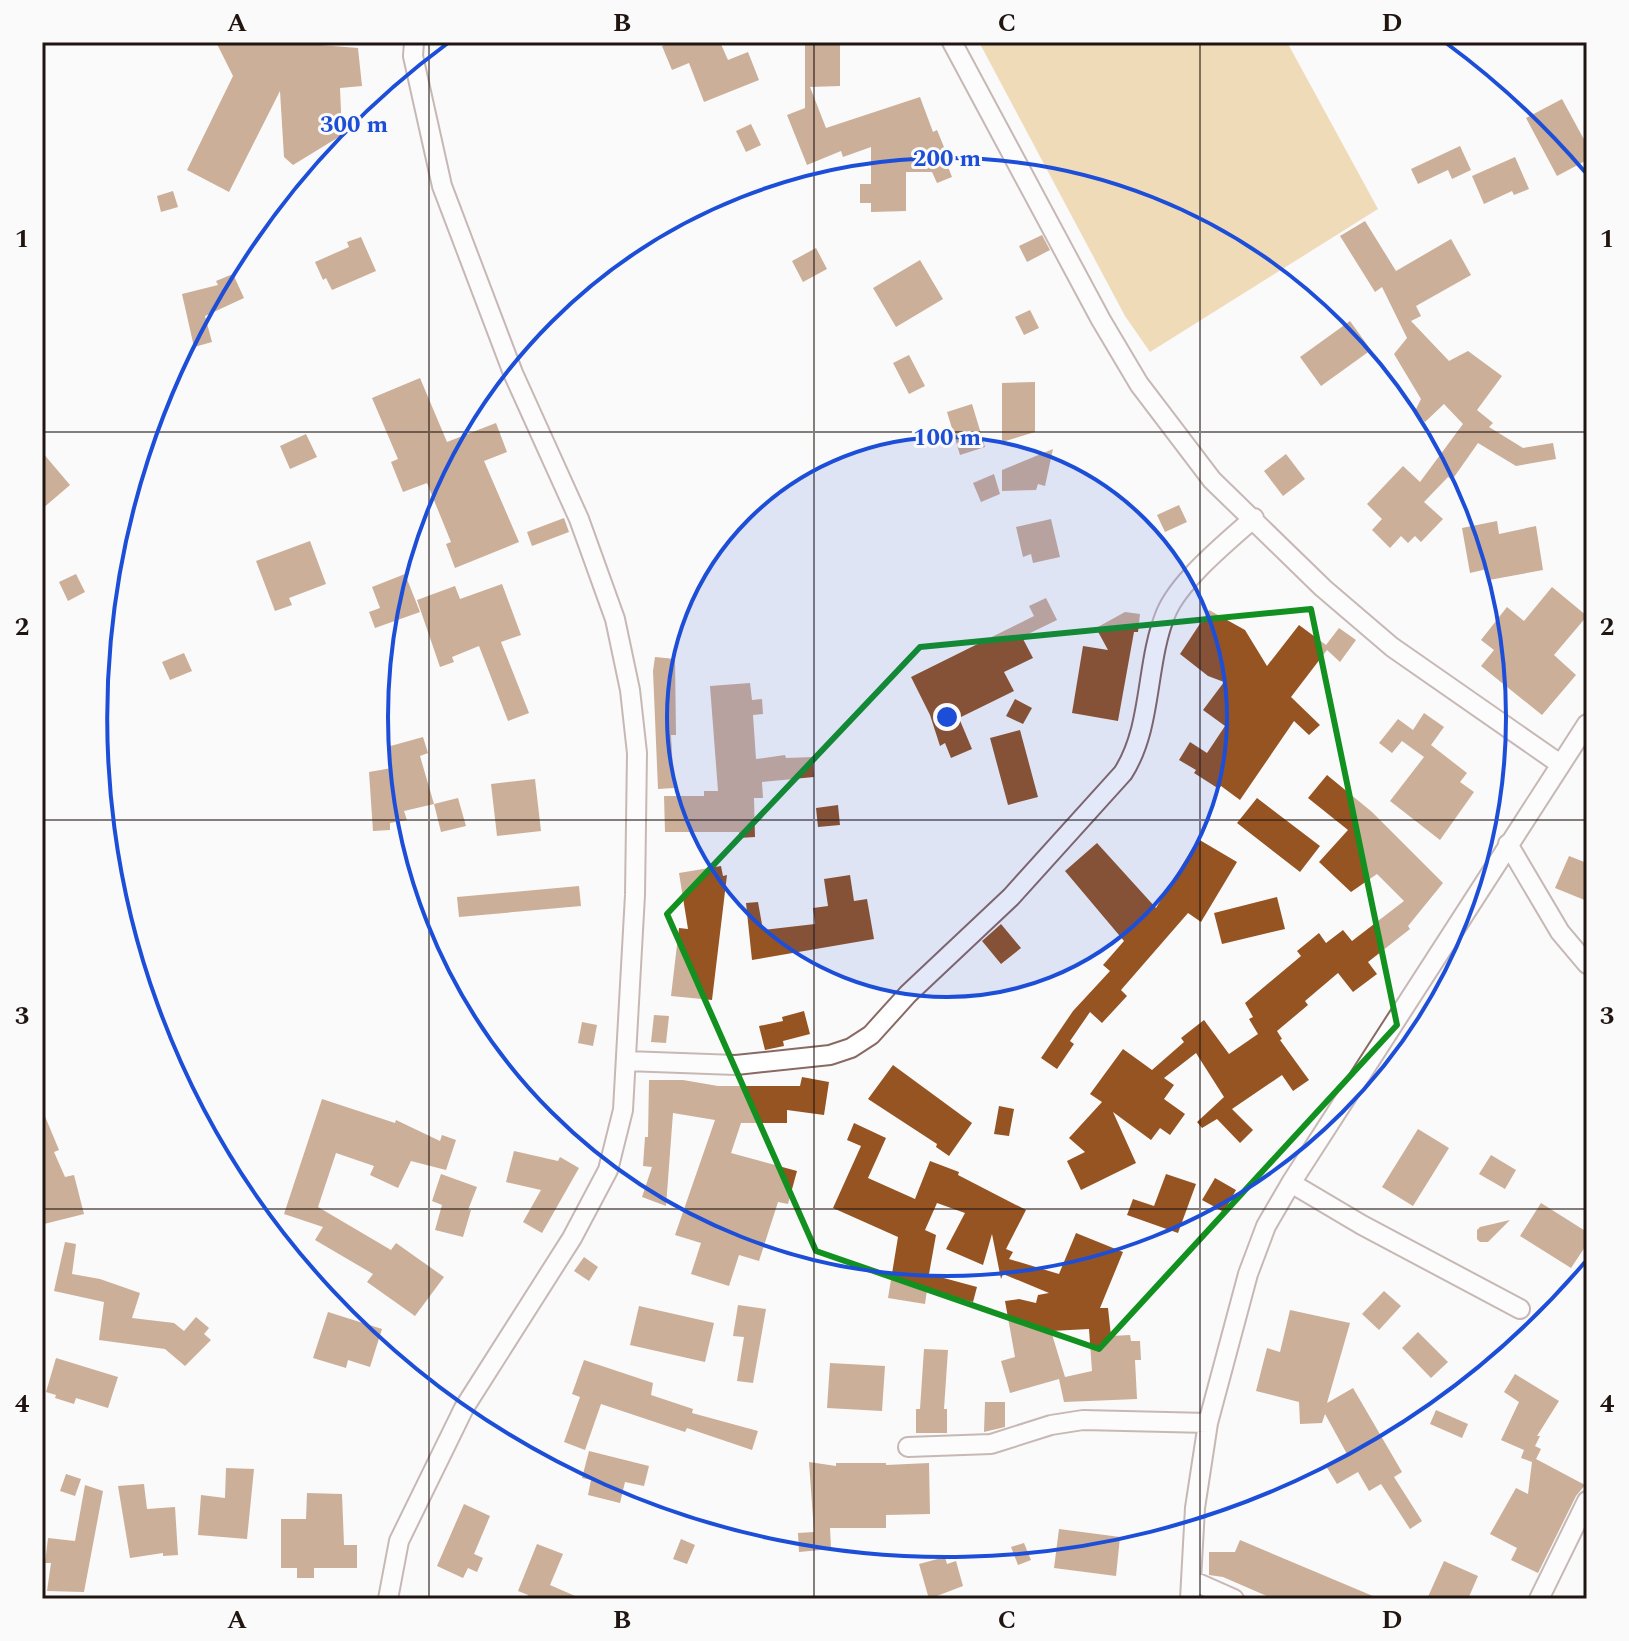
<svg xmlns="http://www.w3.org/2000/svg" width="1629" height="1641" font-family="Spectral,serif">
<rect width="100%" height="100%" fill="#fafafa"/>
<!-- forest -->
<path fill="#e5b56b" d="M979,42H1287L1378,209L1150,352L1125,316Z"/>
<!-- building -->
<path fill="#955422" fill-rule="evenodd" d="M216,42H282L358,48L362,86L340,88L342,135L293,165L284,157L280,91L229,192L187,170L233,76Z
M670,42H720L728,60L748,52L759,80L704,102L689,63L672,70L662,46Z
M805,42H840V86L810,87L826,128L920,97L933,132L937,130L944,147L941,149L952,177L937,183L932,172H906V211L871,212V203H860V184H871V147L843,157L841,151L807,165L787,115L805,108Z
M1562,99L1587,145V160L1557,176L1526,118Z
M751,124L761,145L746,152L736,131Z
M1460,146L1471,170L1452,179L1448,170L1418,184L1411,169Z
M1515,157L1529,189L1514,195L1512,191L1484,204L1472,176Z
M173,191L178,207L161,212L157,196Z
M1365,221L1396,271L1451,239L1471,275L1416,306L1421,316L1411,321L1449,361L1468,351L1502,376L1477,410L1493,423L1489,427L1523,448L1553,443L1556,459L1516,466L1478,443L1452,480L1448,477L1424,502L1443,519L1421,542L1415,536L1408,543L1401,536L1390,548L1372,530L1382,519L1367,504L1403,466L1420,482L1463,424L1444,404L1425,422L1415,411L1421,399L1394,354L1407,338L1382,287L1375,292L1340,236Z
M1042,235L1050,250L1027,262L1019,246Z
M361,237L376,271L332,290L326,278L323,280L315,262L349,247L347,242Z
M816,248L827,269L803,282L792,261Z
M920,260L943,299L896,327L873,288Z
M233,274L244,298L205,316L212,342L194,347L182,294L218,285L216,281Z
M1030,310L1039,328L1024,335L1015,317Z
M1350,321L1371,350L1321,386L1300,357Z
M909,355L925,386L909,394L893,363Z
M420,378L447,442L496,423L507,452L484,461L519,542L455,568L446,544L451,542L427,483L403,492L391,462L398,459L372,398Z
M1035,382V432L1002,442V383Z
M972,404L985,447L960,455L947,412Z
M306,434L317,457L290,469L280,446Z
M1053,449L1045,486L1038,484L1036,490L1002,491V470Z
M42,452L70,485L42,509Z
M1286,454L1305,479L1283,496L1264,471Z
M994,474L1000,494L981,502L973,483Z
M1179,505L1187,522L1165,532L1157,515Z
M564,518L569,532L532,546L527,532Z
M1051,519L1060,557L1033,563L1031,554L1023,557L1016,527Z
M1497,521L1499,534L1536,526L1543,570L1489,580L1487,569L1470,573L1462,528Z
M310,541L326,584L289,598L292,605L275,611L256,561Z
M76,574L85,592L68,601L59,582Z
M405,574L420,612L375,628L369,612L380,608L372,587Z
M502,584L521,635L501,642L529,713L508,721L479,646L452,657L454,662L440,667L417,600L455,586L460,599Z
M1552,587L1587,616L1554,655L1576,675L1542,715L1481,666L1494,650L1481,640L1507,607L1524,621Z
M1046,598L1057,620L1022,637L1033,658L1004,672L1014,691L959,718L972,749L951,758L945,743L940,746L930,715L911,677L1034,616L1029,606Z
M1209,610L1245,630L1267,666L1299,625L1326,645L1339,628L1356,640L1340,662L1327,650L1291,697L1320,725L1309,735L1294,721L1240,800L1221,786L1219,789L1194,773L1196,770L1179,760L1190,742L1207,753L1225,726L1203,710L1224,682L1208,676L1180,654Z
M1125,612L1140,614L1138,632H1134L1118,721L1072,713L1083,646L1108,650L1096,628Z
M184,653L192,671L170,680L162,662Z
M655,657L675,659L676,735H671L674,788L658,789L653,671Z
M750,683L752,700L762,699L763,714L753,715L756,759L785,755L786,758L813,757L814,777L762,782L763,798H754L755,837L739,838V832H665L664,796H704V791H718L710,686Z
M1015,699L1032,708L1023,724L1006,716Z
M1424,713L1444,727L1431,745L1467,773L1460,782L1474,792L1440,840L1390,801L1424,757L1402,741L1392,753L1379,743L1398,719L1413,730Z
M1020,730L1038,797L1008,805L990,738Z
M423,737L428,753L420,756L434,804L404,811L407,820L390,823V830L373,831L369,772L392,768L387,747Z
M1327,775L1372,812L1443,883L1408,926L1410,929L1368,962L1377,974L1353,992L1338,973L1305,1001L1308,1005L1277,1031L1282,1039L1280,1040L1309,1080L1293,1091L1282,1075L1232,1109L1253,1130L1240,1143L1217,1119L1202,1128L1197,1122L1224,1097L1196,1053L1164,1078L1174,1085L1164,1099L1185,1114L1170,1135L1160,1128L1151,1140L1113,1112L1136,1163L1081,1190L1067,1161L1085,1152L1069,1138L1102,1102L1090,1094L1123,1049L1152,1070L1184,1042L1181,1038L1204,1020L1229,1054L1258,1034L1249,1019L1253,1017L1245,1003L1301,956L1297,951L1319,933L1326,943L1343,930L1352,941L1404,901L1377,874L1351,892L1319,862L1348,830L1308,798Z
M535,779L541,831L497,836L491,784Z
M458,798L466,826L441,832L434,804Z
M1257,798L1320,846L1300,872L1237,823Z
M838,805L840,825L818,827L816,808Z
M1198,839L1237,862L1201,922L1188,913L1121,990L1127,996L1102,1023L1090,1012L1070,1041L1074,1044L1057,1069L1041,1058L1073,1011L1110,971L1103,965L1124,941L1065,871L1097,843L1156,908Z
M1569,856L1587,863V901L1555,888Z
M721,866L723,876L727,875L712,1000L671,996L679,928L688,929L679,873Z
M850,875L854,901L867,899L874,939L752,960L746,903L758,902L763,930L815,924L813,908L828,906L824,879Z
M579,886L581,906L459,917L457,897Z
M1277,897L1285,929L1222,944L1214,913Z
M1001,924L1021,948L1001,964L982,941Z
M804,1011L810,1034L783,1041L784,1046L765,1050L759,1026L783,1021L782,1017Z
M654,1015L669,1016L666,1043L651,1042Z
M582,1022L597,1025L593,1046L578,1043Z
M893,1065L972,1123L949,1156L936,1147L937,1144L868,1099Z
M802,1077L829,1082L824,1115L787,1110V1123H741L731,1153L797,1171L788,1204L778,1202L759,1261L739,1255L729,1286L691,1274L701,1243L675,1235L715,1120L673,1113L666,1206L642,1197L652,1167L643,1166L645,1137H648L649,1080H683L718,1086H800Z
M322,1099L395,1123L396,1120L440,1141L442,1135L456,1140L446,1170L411,1161L398,1188L370,1175L374,1166L336,1153L318,1207L391,1250L396,1243L444,1277L415,1316L367,1282L373,1274L315,1240L323,1227L284,1214Z
M999,1106L1014,1109L1009,1136L994,1134Z
M42,1109L59,1150L54,1152L65,1177L74,1175L84,1214L44,1224Z
M854,1123L886,1138L868,1178L915,1199L930,1161L959,1172L958,1175L1026,1210L1006,1249L1013,1252L1009,1259L1059,1274L1076,1233L1123,1252L1100,1308H1108L1111,1336L1130,1335L1131,1341H1140L1141,1360H1135L1137,1399L1064,1402L1059,1379L1010,1393L1001,1361L1015,1357L1005,1301L1019,1299L1036,1303L1038,1295L1049,1293L1003,1274L1001,1279L992,1234L983,1265L946,1249L965,1213L937,1203L925,1230L936,1235L929,1274L977,1287L973,1302L927,1290L925,1304L888,1298L898,1237L833,1208L861,1146L847,1140ZM1089,1329L1092,1371L1065,1377L1051,1331Z
M1418,1129L1449,1148L1413,1206L1382,1187Z
M514,1151L558,1161L560,1157L579,1168L542,1233L523,1222L541,1190L506,1182Z
M1491,1155L1516,1170L1505,1189L1479,1174Z
M441,1174L477,1187L468,1210H471L463,1237L435,1230L442,1205L432,1201Z
M1166,1174L1196,1184L1178,1233L1127,1215L1133,1199L1154,1206Z
M1215,1178L1236,1190L1224,1212L1202,1200Z
M1541,1203L1587,1232V1244L1571,1268L1520,1236Z
M1510,1220L1488,1242H1480L1477,1239V1230L1480,1227Z
M65,1242L76,1244L72,1274L100,1279L140,1293L132,1318L174,1323L184,1331L196,1317L209,1328L204,1334L211,1340L185,1366L165,1349L99,1340L104,1302L54,1291Z
M584,1257L598,1267L589,1281L574,1271Z
M1384,1291L1401,1306L1379,1330L1362,1314Z
M738,1305L766,1309L753,1383L737,1381L744,1337L733,1336Z
M639,1306L714,1323L705,1362L630,1345Z
M1290,1310L1350,1323L1327,1403L1353,1388L1402,1472L1394,1477L1422,1521L1410,1529L1381,1484L1369,1491L1358,1472L1337,1484L1326,1466L1347,1454L1325,1414L1322,1423L1300,1424L1299,1402L1256,1391L1267,1348L1280,1352Z
M328,1312L382,1329L370,1367L348,1360L346,1368L313,1358Z
M1418,1332L1448,1362L1431,1378L1402,1348Z
M924,1349L948,1350L944,1409H947V1433H916V1409H920Z
M56,1358L118,1377L108,1408L76,1398L74,1404L55,1398L56,1395L46,1392Z
M584,1360L653,1383L651,1395L693,1409L692,1413L758,1431L752,1450L687,1428L685,1432L601,1404L585,1450L564,1442L580,1397L572,1394Z
M830,1363L885,1366L882,1411L827,1408Z
M1515,1374L1559,1401L1537,1436H1540L1535,1446L1541,1449L1536,1459L1585,1485L1576,1496L1538,1573L1511,1560L1517,1548L1490,1534L1516,1488L1528,1494L1532,1462L1521,1458L1524,1450L1501,1440L1519,1402L1504,1392Z
M985,1402H1005V1427L984,1432Z
M1436,1410L1468,1424L1462,1438L1430,1424Z
M589,1451L649,1466L644,1486L625,1482L620,1503L588,1495L591,1480L582,1478Z
M809,1462L836,1466V1463H886V1465L929,1463L930,1514L886,1515V1528H830L831,1549L799,1552L798,1533L814,1532Z
M226,1468L254,1469L247,1539L198,1535L201,1495L225,1498Z
M66,1474L81,1479L75,1496L60,1491Z
M144,1484L147,1509L175,1507L178,1555L163,1556V1553L130,1558L118,1486Z
M85,1485L103,1491L84,1592L47,1591L51,1563H45L48,1538L75,1541Z
M307,1493L342,1494L344,1545H357V1568H314V1578H297V1568H281V1519H306Z
M464,1504L490,1516L474,1554L483,1558L477,1572L468,1568L463,1578L437,1566Z
M1059,1529L1120,1537L1116,1576L1054,1568Z
M681,1539L695,1545L687,1564L673,1559Z
M1240,1540L1380,1599H1274L1223,1577L1209,1575V1552H1235Z
M1024,1543L1031,1560L1018,1565L1011,1547Z
M537,1544L563,1554L550,1585L582,1599H526L528,1595L518,1591Z
M945,1557L947,1564L956,1561L963,1586L929,1599L919,1564Z
M1444,1561L1478,1576L1468,1599H1427Z"/>
<g fill="none" stroke-linecap="round" stroke-linejoin="round">
<defs>
<path id="minor" d="M952,42L1101,320L1139,384L1212,480L1323,588L1392,647L1560,764
M1508,844L1560,932L1587,964
M626,1061L736,1065L830,1055L851,1048L871,1035L908,994L1011,897L1123,773C1153,726 1145,664 1166,613C1180,580 1227,542 1254,518
M1291,1183L1362,1225L1520,1309
M908,1447L991,1444L1051,1425L1083,1420L1208,1423
M1191,1580L1234,1599
M388,1599L399,1541L464,1408L572,1238L608,1170L623,1110L635,895L637,753L630,690L615,619L579,519L513,373L442,186L413,56L414,42
M1190,1599L1195,1508L1208,1423L1248,1274L1266,1226L1291,1183L1587,724
M1539,1599L1587,1501"/>
</defs>
<!-- minor casing -->
<use href="#minor" stroke="#896962" stroke-width="22"/>
<!-- minor -->
<use href="#minor" stroke="#fff" stroke-width="18"/>
</g>
<!-- marked area -->
<path d="M0 0H1629V1641H0ZM1311,609L1397,1025L1099,1349L816,1251L667,914L920,647Z" fill="#fafafa" fill-opacity=".55" fill-rule="evenodd"/>
<path fill="none" stroke="#129121" stroke-width="6" stroke-linejoin="round" d="M1311,609L1397,1025L1099,1349L816,1251L667,914L920,647Z"/>
<!-- grid -->
<path fill="none" stroke="#211512" stroke-width="2" stroke-opacity="0.55" d="M429,42V1599M814,42V1599M1200,42V1599M42,432H1587M42,820H1587M42,1209H1587"/>
<!-- distance rings -->
<circle cx="947" cy="717" r="280" fill="#1d4ed8" fill-opacity=".12"/>
<g fill="none" stroke="#1d4ed8" stroke-width="4">
<circle cx="947" cy="717" r="280"/>
<circle cx="947" cy="717" r="559"/>
<path d="M1585 1262A839 839 0 1 1 448 43M1446 43A839 839 0 0 1 1585 172"/>
</g>
<circle cx="947" cy="717" r="12" fill="#1d4ed8" stroke="#fafafa" stroke-width="4"/>
<g font-size="24" text-anchor="middle" font-weight="bold" fill="#1d4ed8" stroke="#fafafa" stroke-width="6" stroke-linejoin="round" paint-order="stroke">
<text x="354" y="132">300 m</text>
<text x="947" y="166">200 m</text>
<text x="947" y="445">100 m</text>
</g>
<!-- border -->
<rect width="1629" height="1641" fill="none" stroke="#fafafa" stroke-width="88"/>
<rect x="44" y="44" width="1541" height="1553" fill="none" stroke="#211512" stroke-width="3"/>
<g font-size="26" text-anchor="middle" font-weight="bold" fill="#211512">
<text x="237" y="31">A</text>
<text x="622" y="31">B</text>
<text x="1007" y="31">C</text>
<text x="1392" y="31">D</text>
<text x="22" y="247">1</text>
<text x="1607" y="247">1</text>
<text x="22" y="635">2</text>
<text x="1607" y="635">2</text>
<text x="22" y="1024">3</text>
<text x="1607" y="1024">3</text>
<text x="22" y="1412">4</text>
<text x="1607" y="1412">4</text>
<text x="237" y="1628">A</text>
<text x="622" y="1628">B</text>
<text x="1007" y="1628">C</text>
<text x="1392" y="1628">D</text>
</g>
</svg>
